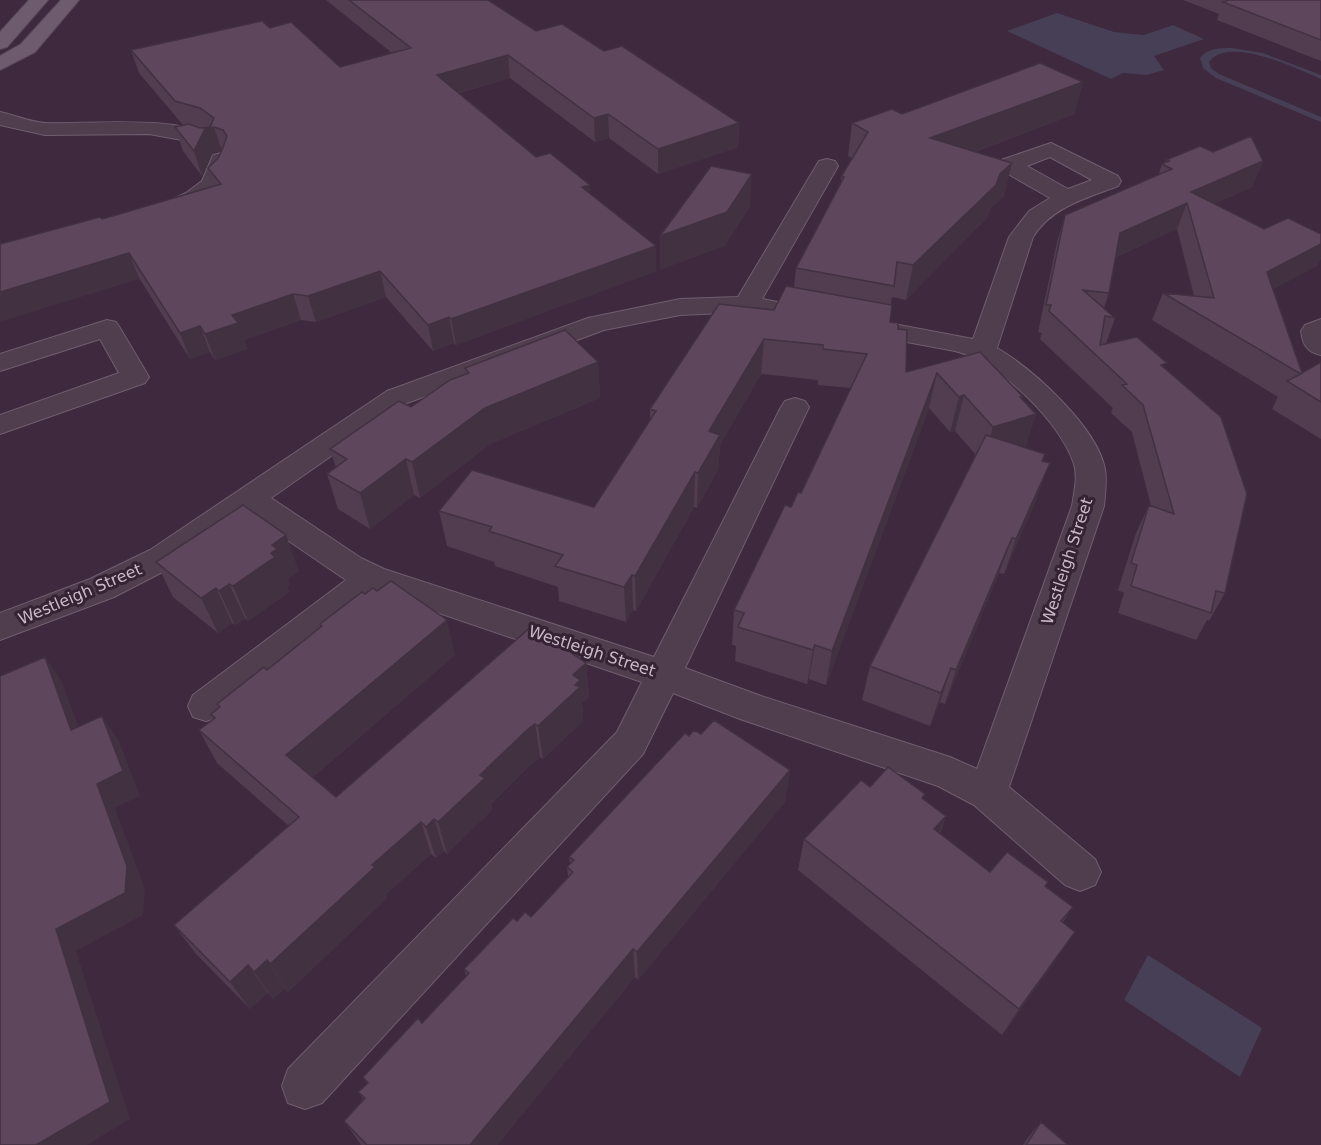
<svg xmlns="http://www.w3.org/2000/svg" width="1321" height="1145" font-family="'DejaVu Sans',sans-serif">
<rect width="100%" height="100%" fill="#3f293e"/>
<!-- green -->
<path fill="#463f55" d="M1057,13L1114,32L1144,35L1173,25L1204,39L1154,56L1164,70L1147,75L1123,73L1111,79L1007,31Z
M1232,48L1263,53L1321,75V79C1297,69 1229,35 1209,62L1211,68L1219,74L1321,117V122L1216,78L1203,68L1200,58C1207,48 1220,48 1232,48Z
M1148,955L1262,1028L1240,1077L1124,1000Z"/>
<g fill="none" stroke-linecap="round" stroke-linejoin="round">
<defs>
<path id="minor" d="M0,112C15,115 29,122 45,123C81,125 197,112 220,144L217,149L209,150L182,140L149,134L45,135L0,125Z
M1051,143L1118,176L1121,181L1118,186C1087,198 1051,207 1033,237L997,348C1033,369 1097,427 1105,469C1107,481 1105,494 1104,506L1009,787L1095,859L1101,872L1095,885L1080,891L1065,885L974,805L938,786L740,719L673,693L643,754L322,1103L305,1109L288,1103L282,1086L288,1069L617,732L642,682L377,592L219,717L206,721L193,717L188,706L193,695L346,580L249,514L174,566L114,597L0,640V613L90,579L150,550L387,391L588,318L680,299L738,297L819,161L827,159L835,161L838,166L762,299L973,339L1009,237L1029,211L1050,198L1001,170L998,165L1001,160ZM1050,157L1092,180L1068,189L1027,166ZM746,312L955,351C999,362 1060,421 1074,464C1078,478 1074,492 1072,506L977,769L950,757L761,696L685,668L809,407L805,401L795,398L785,401L781,407L654,657L384,569L361,558L271,498L407,403L604,330L680,315Z
M221,153L229,155L232,160C230,188 187,223 159,216L155,211L159,206L186,193L202,181L213,155Z
M1321,319V355C1307,352 1303,345 1301,331L1305,325Z
M107,320L116,322L120,328L149,377L145,383L0,434V415L119,373L100,339L0,371V354Z"/>
<path id="major" d="M29,0H48L7,47L0,49V32Z
M61,0H79L35,52L0,70V56L21,44Z"/>
</defs>
<!-- minor casing -->
<use href="#minor" stroke="#705e6f" stroke-width="2"/>
<!-- major casing -->
<use href="#major" stroke="#594758" stroke-width="2"/>
<!-- minor -->
<use href="#minor" fill="#503d4e" fill-rule="evenodd"/>
<!-- major -->
<use href="#major" fill="#6f5b6e" fill-rule="evenodd"/>
</g>
<!-- wall -->
<path fill="#513c50" d="M326,0H488L536,31L604,51L739,123L738,147L658,174L609,138L595,142L510,78L459,93L536,157L591,194L656,271L456,345L454,343L433,351L386,297L316,322L301,320L244,340L247,349L215,360L210,352L190,359L102,219L214,186L208,168L218,158L222,151L212,153L202,176L183,151L175,127L183,125L139,73L131,50L270,28L340,67L392,53Z
M1183,0H1321V61L1217,20L1219,14Z
M1083,82L1074,114L975,152L1004,197L991,207L987,218L906,300L892,297L891,305L890,322L898,329L906,372L980,352L1023,397L1022,400L1036,414L1025,448L1043,461L1037,498L1004,574L999,573L945,704L940,702L930,726L862,700L870,666L976,455L955,431L950,432L929,408L826,685L809,679L807,684L735,661L736,646L732,645L734,610L791,507L801,493L851,388L818,385V380L761,374L720,445L718,470L697,508L694,507L636,611L633,610L626,622L559,601L558,587L495,566L494,562L447,546L439,511L594,507L650,421V409L774,310L794,288L796,268L841,183V177L852,158L848,156L852,123Z
M1213,152L1263,161L1252,187L1214,204L1264,229L1321,234V258L1317,266L1273,289L1302,373L1321,362V439L1272,409L1278,397L1152,320L1163,293L1194,296L1177,229L1116,257L1109,293L1104,308L1115,318L1106,344L1165,368L1225,593L1209,621L1207,620L1196,640L1118,613L1124,593L1118,590L1136,533L1149,505L1151,506L1132,432L1111,413L1113,408L1040,339L1042,333L1038,332L1057,242L1065,215L1158,176L1162,164L1165,163L1166,160Z
M598,362L600,398L490,444L420,498L414,495L370,529L338,509L327,474L336,467L330,449L411,407L466,374L465,368Z
M156,562L299,571L288,579L290,584L287,587L289,592L248,621L245,618L235,625L232,623L218,633L173,597Z
M320,624L455,655L313,777L336,797L586,663L589,697L582,703L583,714L582,715L583,721L543,759L540,757L532,763L491,804L492,810L447,854L444,851L436,858L431,854L386,894L387,898L288,992L285,988L273,999L268,993L250,1009L196,954L174,925L289,826L217,763L199,730L213,719L211,714L219,708L217,704L267,670L321,627Z
M701,734L790,770L785,802L638,980L635,977L497,1145H361L344,1121L363,1099L358,1092L367,1084L363,1077L422,1023L466,976L464,969L517,921L531,917L568,877L567,867L570,864L569,857L689,736Z
M870,787L923,799L946,816L940,834L990,872L1046,887L1073,907L1063,922L1056,960L1002,1035L798,870L804,839Z
M1041,1122L1068,1145H1023L1029,1136Z"/>
<!-- shaded-wall -->
<path fill="#423141" d="M508,55L510,78L440,98L437,75Z
M1083,82L1074,114L924,171L930,138Z
M608,114L609,138L595,142L594,118Z
M739,123L738,147L658,174V149Z
M214,127L222,151L212,153L202,176L194,151L205,129Z
M1263,161L1252,187L1190,215L1191,192Z
M1012,163L1004,197L991,207L987,218L906,300L913,265L1000,174Z
M752,174L750,207L725,246L660,270V236Z
M590,185L592,210L582,187Z
M1187,203L1177,229L1111,259L1120,233Z
M1321,244V258L1317,266L1254,299L1267,272Z
M656,246V271L456,345L451,319Z
M129,253L139,279L0,322V292Z
M380,271L386,297L316,322L308,296Z
M293,294L301,320L244,340L247,349L215,360L205,334L232,315Z
M449,317L454,343L433,351L428,325Z
M200,326L210,352L190,359L180,333Z
M764,339L761,374L720,445L718,470L697,508L698,473L709,431Z
M598,362L600,398L490,444L420,498L412,462L485,408Z
M937,373L929,408L826,685L832,651Z
M964,395L955,431L950,432L959,397Z
M1020,397H1023L1016,420L1036,414L1025,450L983,462L993,427Z
M406,459L414,495L370,529L360,493Z
M1050,463L1037,498L1004,574L1016,539Z
M695,472L694,507L636,611L635,576Z
M286,535L299,571L288,579L290,584L287,587L289,592L248,621L233,586L271,553L272,545Z
M1012,538L999,573L945,704L956,670Z
M632,575L633,610L626,622L624,587Z
M229,584L245,618L235,625L219,591Z
M216,588L232,623L218,633L201,598Z
M447,620L455,655L301,787L286,755Z
M815,645L809,679L807,684L813,650Z
M45,657L62,682L89,755L71,730Z
M586,663L589,697L582,703L583,714L582,715L583,721L543,759L538,726L573,675Z
M951,668L940,702L930,726L941,693Z
M102,716L119,741L140,796L115,808L145,889L143,915L76,951L130,1119L87,1145H36L56,929L97,784Z
M535,724L540,757L532,763L491,804L492,810L447,854L438,822L480,775L527,730Z
M790,770L785,802L638,980L637,952Z
M946,816L934,847V829Z
M434,819L444,851L436,858L426,827Z
M421,822L431,854L386,894L387,898L288,992L270,964L372,865Z
M1075,932L1056,960L1002,1035L1019,1009Z
M633,949L635,977L497,1145H470Z
M267,960L285,988L273,999L254,972Z
M248,965L268,993L250,1009L230,982Z"/>
<!-- building -->
<path fill="#5e465d" stroke="#423141" stroke-width="1.5" d="M349,0H488L536,31L562,24L604,51L622,46L739,123L658,149L608,114L594,118L508,55L437,75L536,157L550,153L590,185L582,187L656,246L451,319L449,317L428,325L380,271L308,296L293,294L232,315L238,323L205,334L200,326L180,333L129,253L0,292V244L100,217L102,219L116,215L221,184L208,168L218,158L222,150L227,136L223,130L214,127L205,129L194,151L175,127L189,124L200,128L210,127L214,118L200,108L175,101L131,50L262,21L270,28L291,22L340,67L411,48Z
M1229,0H1321V40L1223,2Z
M1040,63L1083,82L930,138L1012,163L1000,174L996,185L913,265L897,262L894,286L796,268L844,177H841L868,132L852,123L892,109L902,114Z
M1251,136L1263,161L1191,192L1264,229L1288,218L1321,234V244L1267,272L1302,373L1321,362V402L1287,381L1301,374L1163,293L1214,298L1187,203L1120,233L1109,293L1083,290L1115,318L1105,316L1100,345L1137,337L1167,363L1161,365L1221,417L1247,494L1225,593L1216,591L1211,613L1131,586L1137,565L1131,563L1149,505L1174,514L1143,405L1122,385L1127,384L1049,311L1051,305H1046L1065,215L1172,169L1162,164L1169,161L1166,160L1200,146L1213,152Z
M711,166L752,174L727,212L660,236Z
M786,286L892,305L890,322L898,323V329L907,330L906,372L980,352L1023,397H1020L1036,414L993,427L964,395L959,397L937,373L832,651L815,645L813,650L738,627L744,613L734,610L785,505L791,507L798,492L801,493L867,354L823,349V345L764,339L709,431L720,435L698,473L695,472L635,576L632,575L624,587L555,566L563,555L489,531L492,527L439,511L472,470L594,507L656,411L650,409L719,304L774,310Z
M565,330L598,362L485,408L412,462L406,459L360,493L327,474L347,459L330,449L399,401L411,407L450,380L469,373L465,368Z
M986,435L1045,454L1042,461L1050,463L1016,539L1012,538L956,670L951,668L941,693L870,666Z
M243,505L286,535L272,545L277,549L271,553L275,557L233,586L229,584L219,591L216,588L201,598L156,562Z
M391,581L447,620L286,755L336,797L532,626L586,663L573,675L580,680L575,685L580,687L538,726L535,724L527,730L480,775L485,778L438,822L434,819L426,827L421,822L372,865L375,867L270,964L267,960L254,972L248,965L230,982L174,925L299,817L199,730L215,718L211,714L220,707L217,704L264,667L267,670L322,626L320,624L362,592L365,594L373,588L377,591Z
M45,657L71,730L102,716L123,771L97,784L127,866L125,893L56,929L110,1102L36,1145H0V676Z
M714,720L790,770L637,952L633,949L470,1145H367L344,1121L365,1098L358,1092L368,1083L363,1077L418,1018L422,1023L469,973L464,969L513,918L517,921L525,912L531,917L573,872L567,867L574,860L569,857L685,733L689,736L694,730L701,734Z
M888,767L925,794L922,798L946,816L934,829L990,872L1007,852L1048,882L1045,886L1073,907L1061,921L1075,932L1019,1009L804,839L861,780L870,787Z
M1041,1122L1068,1145H1026Z"/>
<g text-anchor="middle" dominant-baseline="central" stroke-width="6" stroke-linejoin="round" paint-order="stroke">
<!-- street labels -->
<g font-size="16" fill="#cabac8" stroke="#352234">
<text transform="translate(1067 561) rotate(-72)">Westleigh Street</text>
<text transform="translate(80 594) rotate(-23)">Westleigh Street</text>
<text transform="translate(592 651) rotate(18)">Westleigh Street</text>
</g>
</g>
</svg>
